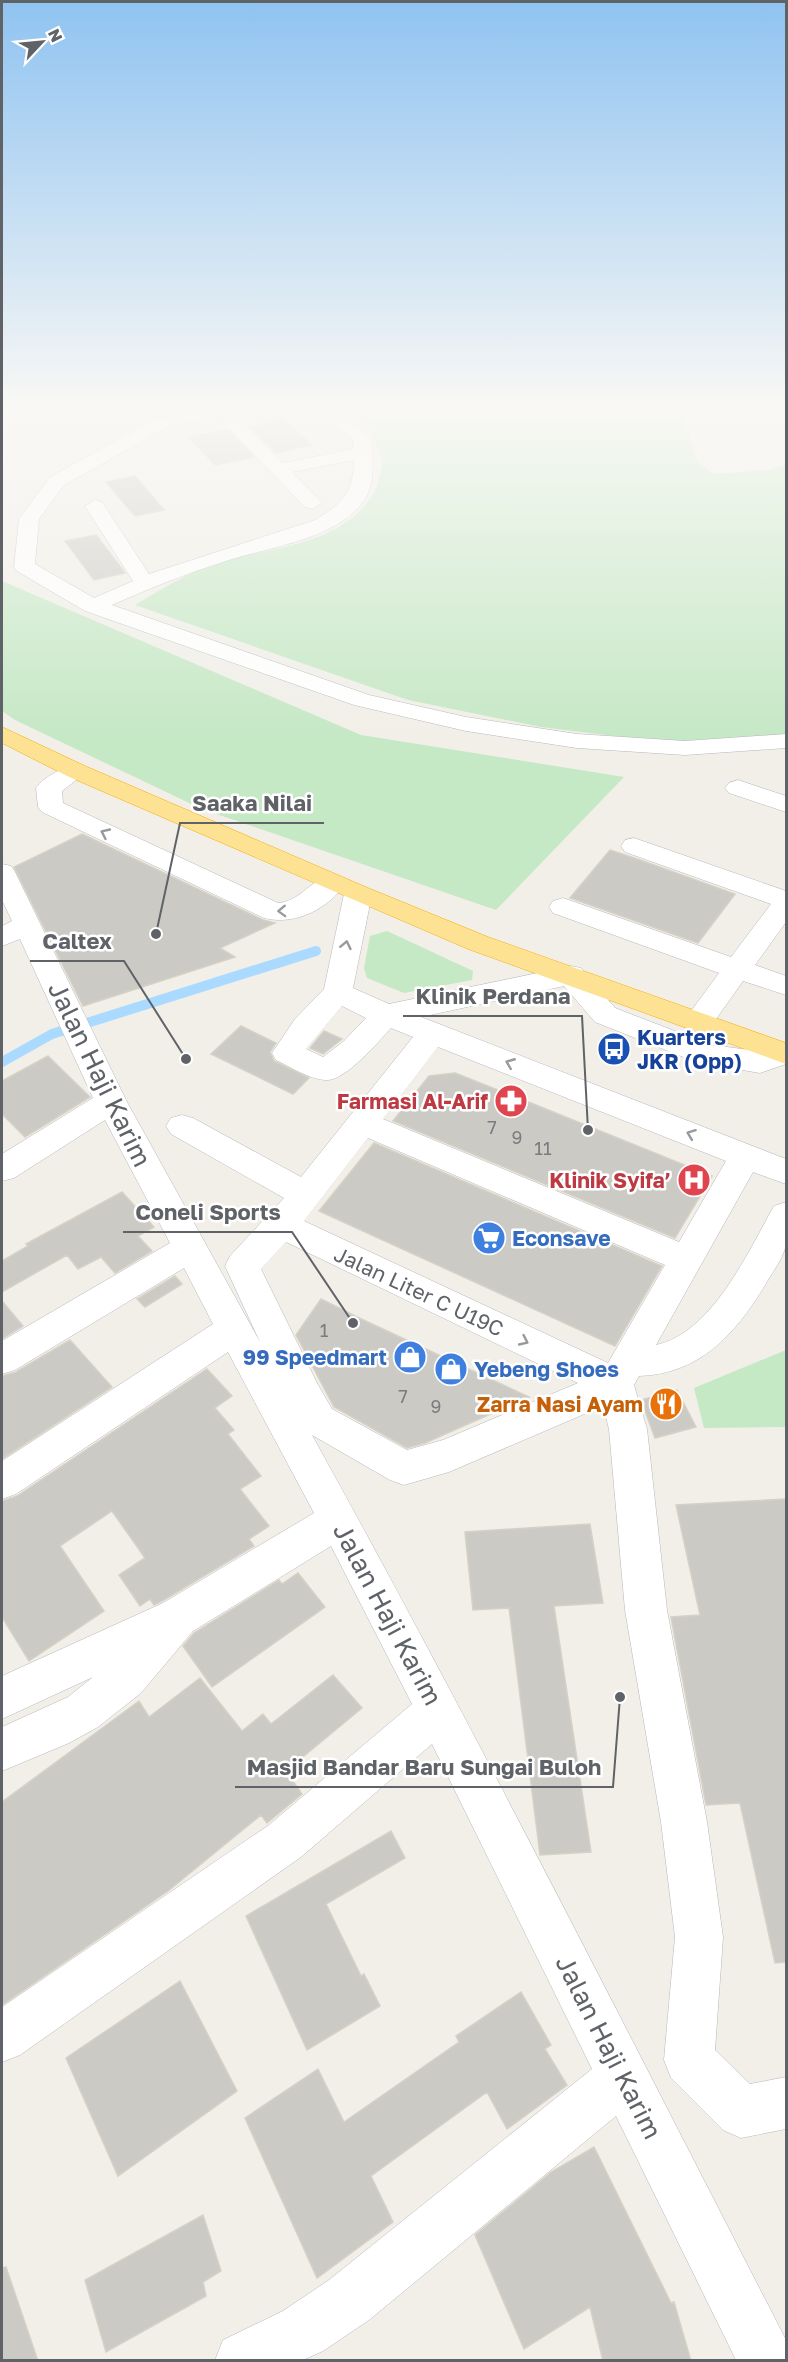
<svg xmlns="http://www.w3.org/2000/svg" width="788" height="2362" font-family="'Golos Text',sans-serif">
<rect width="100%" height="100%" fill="#f1efe8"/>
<!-- green -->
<path fill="#c5e8c5" d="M360,409H690L683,417L697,461L713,474L769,470L786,465V736L663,742L541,727L408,700L135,605C162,589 190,571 221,562C271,547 341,545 372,496C378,487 380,472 383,462L369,428L355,414Z
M2,581L361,735L624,777L496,910L202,809L15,720L2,711Z
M387,931L473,971L472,980L404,993L367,978L364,968L370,936Z
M786,1350V1427L704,1428L694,1388Z"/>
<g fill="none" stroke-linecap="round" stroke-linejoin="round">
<!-- stream -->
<path stroke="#aadaff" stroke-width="10" d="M2,1062L52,1034L316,951"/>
</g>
<!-- building -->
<path fill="#cccac5" stroke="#d6d1c6" stroke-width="1.5" d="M283,419L312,445L276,453L249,426Z
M228,430L254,457L215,465L188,437Z
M135,476L164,510L135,516L106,482Z
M96,535L123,570L125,573L94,580L65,541Z
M82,834L263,920L275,923L220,948L235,957L83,1006L14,867Z
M610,850L640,860L735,894L698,943L570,898Z
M241,1026L276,1043L270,1052L274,1061L309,1078L293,1094L211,1054Z
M324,1031L342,1039L323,1054L310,1048Z
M48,1056L90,1097L25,1137L2,1114V1081Z
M455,1073L526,1101L712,1176L675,1238L393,1121L429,1076Z
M374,1143L662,1266L615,1346L319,1211Z
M122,1192L154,1227L138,1236L152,1251L115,1273L101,1257L78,1269L67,1255L2,1292V1261L28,1246L26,1244Z
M175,1276L182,1284L145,1307L137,1299Z
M321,1299L357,1317L529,1397L425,1443L407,1448L334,1407L296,1335Z
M2,1301L23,1326L2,1339Z
M70,1340L112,1387L2,1459V1376L16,1372Z
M207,1369L232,1396L215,1408L234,1430L228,1434L261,1476L240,1489L269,1526L249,1539L254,1546L162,1601L154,1605L150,1599L140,1606L119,1575L145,1558L112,1511L60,1546L104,1611L29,1661L2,1617V1501L17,1496Z
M677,1390L696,1427L655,1438L641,1400Z
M786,1499V1962L775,1963L740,1803L706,1805L671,1617L700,1615L676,1505Z
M590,1524L603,1603L554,1606L591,1852L540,1855L509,1608L473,1610L465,1532Z
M298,1573L325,1607L212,1687L183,1646L194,1633L279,1580L282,1584Z
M333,1675L362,1708L286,1771L302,1794L267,1823L261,1815L168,1891L2,2005V1802L139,1701L149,1717L200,1678L242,1731L263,1714L271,1724Z
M391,1831L405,1858L326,1904L361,1976L364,1974L380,2006L307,2050L246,1916Z
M180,1981L237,2091L118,2176L66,2058Z
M521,1992L551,2045L545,2049L567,2085L507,2129L487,2092L371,2176L393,2222L317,2278L245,2118L318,2069L344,2122L459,2042L456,2036Z
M594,2147L671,2303L674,2302L691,2361H603L590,2307L524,2349L475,2235L551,2172Z
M203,2215L221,2271L203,2282L206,2296L106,2352L85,2280Z
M6,2267L38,2361H2V2268Z"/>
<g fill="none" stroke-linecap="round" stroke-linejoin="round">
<defs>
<path id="minor" d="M203,409H234L231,413L168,427L64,485L39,519L35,564L94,598L133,581L85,506L95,500L102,502L149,574L315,520C341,505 354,492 354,460L292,472L322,503L312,509L305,507L223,422L232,417L238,418L283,463L353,449V440L321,409H340L371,439C372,458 376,480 366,497C341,540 266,547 223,562C185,574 148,589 112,605L369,695L466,717L577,734L685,741L786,734V748L685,755L577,748L466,731L354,705L85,611L17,571L14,567L19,519L50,477L156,419Z
M76,764L85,766L88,771L62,791L63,803L278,903C305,901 314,870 342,877L346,883C328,909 295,926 264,918L42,812L38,807L36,788C44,777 63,767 76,764Z
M738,780L786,796V812L729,793L725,788L729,783Z
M634,838L786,891V922L755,965L786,976V995L743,981L709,1029L698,1032L687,1029L683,1022L719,973L553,913L549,907L553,901L563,898L731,957L771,904L625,852L621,846L625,840Z
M2,864L11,866L15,872L127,1102L260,1342L225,1266L230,1256L284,1198L171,1134L166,1126L171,1118L182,1115L193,1118L301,1177L413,1037L391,1028C378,1042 345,1082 325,1080C309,1079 291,1067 276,1060L272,1053L295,1019L324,989L344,894L348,888L358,886L368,888L372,894L353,988L389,1004L571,966L581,968L615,1008L711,1045L758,1051L786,1043V1064L760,1073L696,1062L595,1022L564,986L421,1017L786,1159V1184L753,1172L656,1345C712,1333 748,1252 774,1206L786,1202C787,1214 788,1231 786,1243C785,1255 774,1270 768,1280C738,1331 702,1374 639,1376L634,1385L647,1429L667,1610L707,1822L723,1937L715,2050L750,2084L786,2077V2129L741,2138L723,2130L671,2078L664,2060L675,1937L661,1822L625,1610L609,1429L603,1406L449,1472L404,1485L390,1480L312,1435C477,1733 630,2037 786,2340V2360H736L616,2116L369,2320L323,2351L303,2360H215L223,2340L283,2311L329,2280L592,2069L432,1744L301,1857L20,2055L2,2062V2007L269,1825L412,1704L331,1546L193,1631L141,1693L98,1727L69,1743L2,1771V1727L68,1697L93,1677L2,1719V1676L163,1603L314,1513L228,1352L16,1494L2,1499V1461L213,1324L184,1268L15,1370L2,1374V1341L170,1243L105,1120L14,1178L2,1181V1154L93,1098L20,939L2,946V926L12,921L2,900ZM342,1006L366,1018L344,1041L323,1057L306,1049ZM438,1047L726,1161L679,1242L383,1119ZM368,1138L665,1265L608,1363L304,1221ZM286,1242L578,1383L443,1440L407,1450L332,1409L317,1383L261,1269Z"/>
<path id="highway" d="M2,727L85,766L368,888L488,937L786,1043V1064L468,949L67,776L2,743Z"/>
</defs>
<!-- minor casing -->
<use href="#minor" stroke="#b5b8bc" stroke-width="1"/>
<!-- highway casing -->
<use href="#highway" stroke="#f9ab00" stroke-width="1"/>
<!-- minor -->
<use href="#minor" fill="#fff" fill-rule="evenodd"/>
<!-- highway -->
<use href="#highway" fill="#fde293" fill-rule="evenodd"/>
</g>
<!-- one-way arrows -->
<defs><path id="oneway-chevron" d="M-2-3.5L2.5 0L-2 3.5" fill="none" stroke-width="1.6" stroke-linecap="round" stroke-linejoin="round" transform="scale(1.5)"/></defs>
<g stroke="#979a9d">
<use href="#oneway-chevron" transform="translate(105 833) rotate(-155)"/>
<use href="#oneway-chevron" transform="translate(282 911) rotate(178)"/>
<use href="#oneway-chevron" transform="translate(346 945) rotate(-78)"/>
<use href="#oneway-chevron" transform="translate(510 1063) rotate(-158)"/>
<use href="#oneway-chevron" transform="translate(691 1134) rotate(-159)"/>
<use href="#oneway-chevron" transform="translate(524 1341) rotate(25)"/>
</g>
<!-- sky -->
<linearGradient id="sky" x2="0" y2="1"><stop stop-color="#8fc3f1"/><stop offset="0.55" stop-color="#f9f8f5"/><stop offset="1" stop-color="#f9f8f5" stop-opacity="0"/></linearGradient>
<rect width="788" height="739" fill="url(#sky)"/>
<!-- icons -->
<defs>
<symbol id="bus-disc" viewBox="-11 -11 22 22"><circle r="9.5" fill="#1a4fb4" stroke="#fff"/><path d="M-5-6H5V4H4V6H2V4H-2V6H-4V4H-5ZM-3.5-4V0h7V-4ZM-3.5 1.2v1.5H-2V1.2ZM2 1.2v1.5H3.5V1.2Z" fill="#fff"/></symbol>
<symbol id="pharmacy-disc" viewBox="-11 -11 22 22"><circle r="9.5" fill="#e0444e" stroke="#fff"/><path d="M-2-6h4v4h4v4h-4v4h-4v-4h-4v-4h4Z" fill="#fff"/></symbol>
<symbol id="hospital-disc" viewBox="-11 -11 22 22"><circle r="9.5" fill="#e0444e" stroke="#fff"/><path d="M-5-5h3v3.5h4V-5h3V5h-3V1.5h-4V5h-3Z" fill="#fff"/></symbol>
<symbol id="supermarket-disc" viewBox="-11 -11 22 22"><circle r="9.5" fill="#3f7fe0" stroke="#fff"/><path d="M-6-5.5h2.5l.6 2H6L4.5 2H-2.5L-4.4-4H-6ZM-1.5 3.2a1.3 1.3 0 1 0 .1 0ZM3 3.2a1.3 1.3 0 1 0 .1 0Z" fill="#fff"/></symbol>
<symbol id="shop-disc" viewBox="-11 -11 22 22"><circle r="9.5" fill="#3f7fe0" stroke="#fff"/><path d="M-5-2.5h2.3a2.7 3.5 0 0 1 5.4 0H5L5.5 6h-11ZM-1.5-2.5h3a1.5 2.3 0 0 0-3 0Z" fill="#fff"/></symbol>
<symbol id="restaurant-disc" viewBox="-11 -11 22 22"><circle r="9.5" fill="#e8710a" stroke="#fff"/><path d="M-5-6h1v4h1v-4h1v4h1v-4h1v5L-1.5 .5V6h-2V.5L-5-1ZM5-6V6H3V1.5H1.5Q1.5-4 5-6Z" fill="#fff"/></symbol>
</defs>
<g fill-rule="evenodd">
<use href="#bus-disc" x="595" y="1030" width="38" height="38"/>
<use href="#pharmacy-disc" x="492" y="1082" width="38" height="38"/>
<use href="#hospital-disc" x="675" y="1161" width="38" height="38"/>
<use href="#supermarket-disc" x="470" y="1219" width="38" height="38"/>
<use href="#shop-disc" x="391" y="1338" width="38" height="38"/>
<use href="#shop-disc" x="432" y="1350" width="38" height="38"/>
<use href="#restaurant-disc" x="647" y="1385" width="38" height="38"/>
</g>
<g text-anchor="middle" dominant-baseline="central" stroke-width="5" stroke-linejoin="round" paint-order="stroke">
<!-- number labels -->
<g font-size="18" fill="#7a7d7f">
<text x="492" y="1127">7</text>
<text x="517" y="1137">9</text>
<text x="543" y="1148">11</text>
<text x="324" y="1330">1</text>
<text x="403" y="1396">7</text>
<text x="436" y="1406">9</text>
</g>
<!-- transit labels -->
<g font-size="21" font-weight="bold" fill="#164399" stroke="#fff" text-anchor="start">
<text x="637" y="1037">Kuarters<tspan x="637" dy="24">JKR (Opp)</tspan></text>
</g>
<!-- health labels -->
<g font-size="21" font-weight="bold" fill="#be3a42" stroke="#fff" text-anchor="end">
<text x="488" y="1101">Farmasi Al-Arif</text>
<text x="671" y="1180">Klinik Syifa’</text>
</g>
<!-- shop labels -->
<g font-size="21" font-weight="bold" fill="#366cbe" stroke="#fff" text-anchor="start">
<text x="512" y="1238">Econsave</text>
<text x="387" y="1357" text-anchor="end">99 Speedmart</text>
<text x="474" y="1369">Yebeng Shoes</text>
</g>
<!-- street labels -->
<g font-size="21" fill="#5f6368" stroke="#fff">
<text transform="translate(419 1291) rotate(25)">Jalan Liter C U19C</text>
</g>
<!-- food labels -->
<g font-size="21" font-weight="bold" fill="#c56008" stroke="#fff" text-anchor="end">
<text x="643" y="1404">Zarra Nasi Ayam</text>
</g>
<!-- near-street labels -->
<g font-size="26" fill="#5f6368" stroke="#fff">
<text transform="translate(100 1074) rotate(64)">Jalan Haji Karim</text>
<text transform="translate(388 1614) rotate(62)">Jalan Haji Karim</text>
<text transform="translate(609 2047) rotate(63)">Jalan Haji Karim</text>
</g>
</g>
<!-- callouts -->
<path fill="none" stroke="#5f6368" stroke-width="2" d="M156 934L180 823H324M186 1059L124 961H30M588 1130L582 1016H403M353 1323L292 1232H123M620 1697L613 1787H235"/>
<g fill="#5f6368" stroke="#fff" stroke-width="2">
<circle cx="156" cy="934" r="6"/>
<circle cx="186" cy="1059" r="6"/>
<circle cx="588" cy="1130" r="6"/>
<circle cx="353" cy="1323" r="6"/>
<circle cx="620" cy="1697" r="6"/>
</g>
<g font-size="22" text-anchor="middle" font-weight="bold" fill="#5f6368" stroke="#fff" stroke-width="5" stroke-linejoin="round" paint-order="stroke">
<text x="252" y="811">Saaka Nilai</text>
<text x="77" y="949">Caltex</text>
<text x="493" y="1004">Klinik Perdana</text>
<text x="208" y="1220">Coneli Sports</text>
<text x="424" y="1775">Masjid Bandar Baru Sungai Buloh</text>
</g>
<!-- border -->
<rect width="788" height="2362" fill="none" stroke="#5f6368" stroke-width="6"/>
<!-- north arrow -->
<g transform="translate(42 42) rotate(64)" stroke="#ffffff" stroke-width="4.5" paint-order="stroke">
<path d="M0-4.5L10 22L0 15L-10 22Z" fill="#5f6368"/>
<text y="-9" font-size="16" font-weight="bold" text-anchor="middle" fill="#5f6368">N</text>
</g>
</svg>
